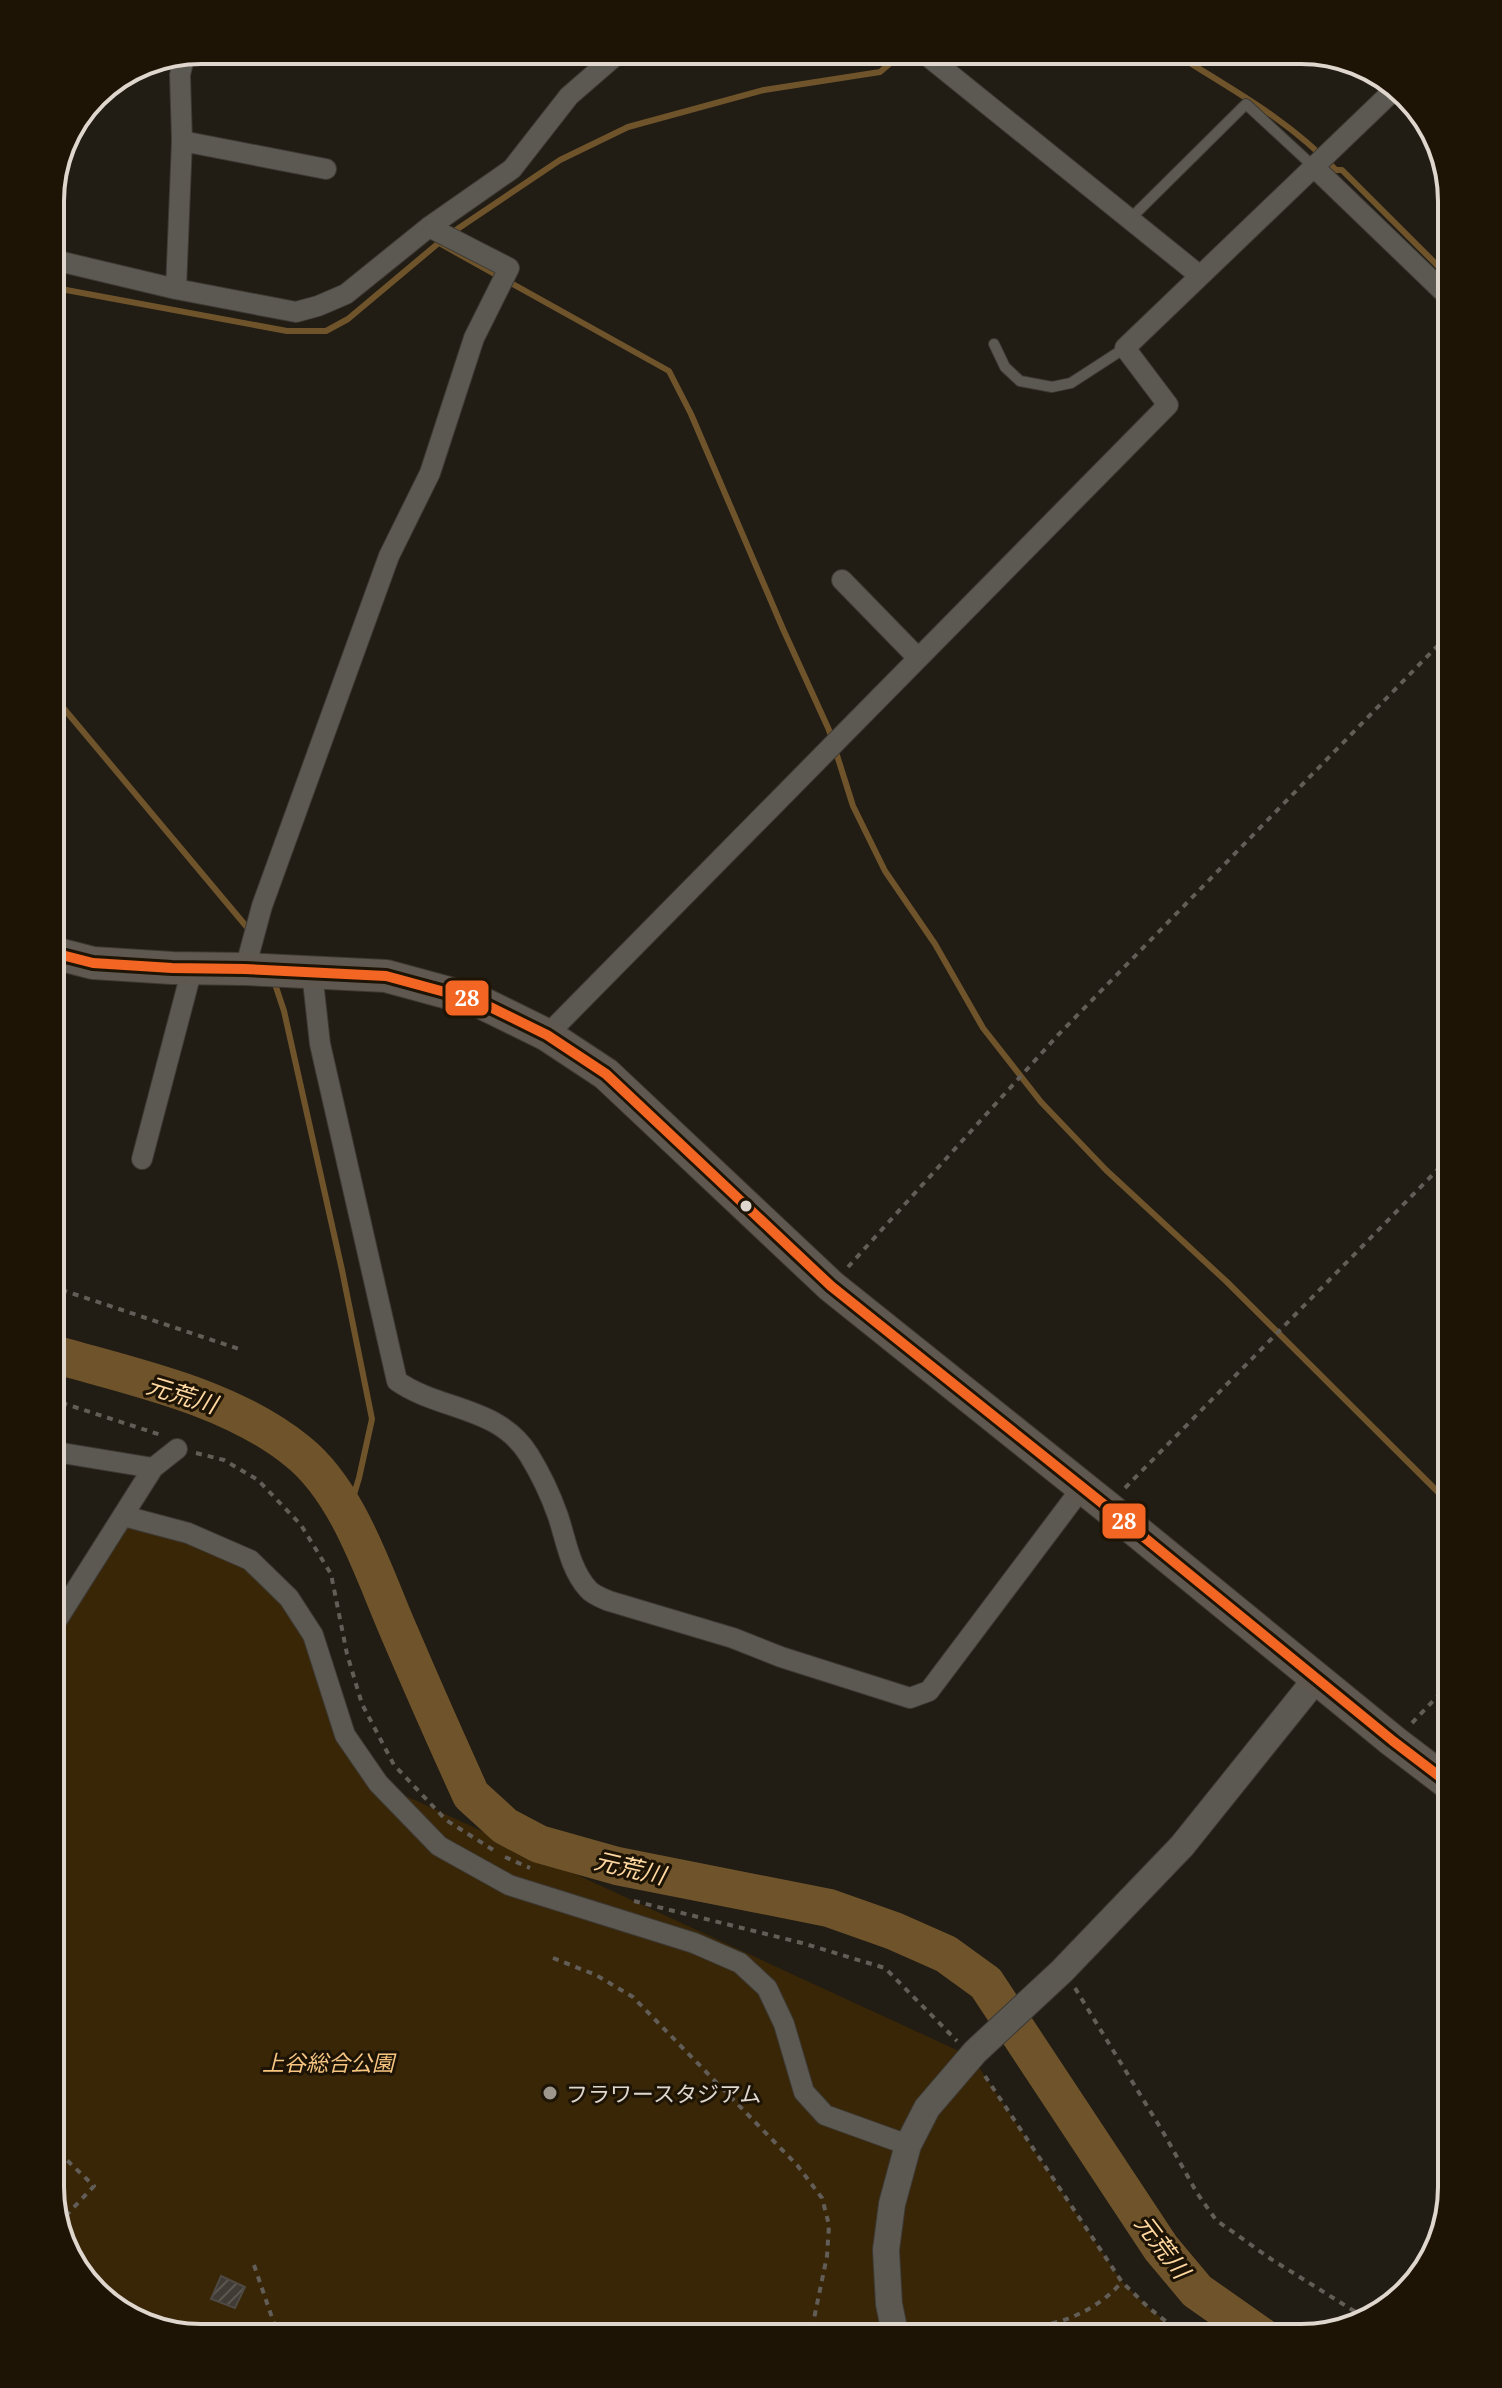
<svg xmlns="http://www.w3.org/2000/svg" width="1502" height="2388" font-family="'Noto Serif','Noto Sans JP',serif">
<defs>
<pattern id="building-hatch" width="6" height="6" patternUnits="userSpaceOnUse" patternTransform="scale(2)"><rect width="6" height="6" fill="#403b34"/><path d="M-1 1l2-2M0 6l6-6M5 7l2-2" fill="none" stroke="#5b5750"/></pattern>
</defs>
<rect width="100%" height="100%" fill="#211c14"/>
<!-- park -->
<path fill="#382607" d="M124,1516L250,1560L289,1598L378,1783L972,2057L1122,2282L1149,2308L1187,2338H192L118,2313L66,2254L50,2187V1631Z"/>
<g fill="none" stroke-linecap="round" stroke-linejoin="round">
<!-- stream -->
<path stroke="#6f542b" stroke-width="6" d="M1169,50C1229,88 1287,118 1336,170H1342L1452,280
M450,234L560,160L628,127L764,90L880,72L906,50
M439,243L669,371L691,414L783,629L829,730L853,806L885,871L935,944L983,1028L1041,1102L1106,1170L1227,1282L1452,1506
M50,287L287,331H326L348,319L441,241
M50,692L251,932
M274,981L284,1011L342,1270L372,1419L359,1478L347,1517"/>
<!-- river -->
<path stroke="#6f542b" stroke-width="38" d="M50,1353C133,1377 229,1396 297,1451C349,1492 374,1575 400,1634C423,1688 447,1742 471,1795L505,1826L539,1844L617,1866L829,1908L894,1931L946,1954L986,1983L1161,2248L1197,2291L1264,2338"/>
</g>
<!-- building -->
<path fill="url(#building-hatch)" stroke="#4e4942" stroke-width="2" d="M221,2276L245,2287L235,2308L211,2299Z"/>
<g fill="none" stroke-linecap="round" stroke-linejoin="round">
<defs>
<path id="service" d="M1130,219L1246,104L1314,167
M994,344L1005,367L1020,381L1052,387L1071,383L1125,348"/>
<path id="minor" d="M920,50L1199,275
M182,141L326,169
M1314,167L1452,300
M50,259L176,289L296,312L318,306L346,294L429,227L512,169L569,96L622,50
M176,289L182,141L180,75L185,53
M842,580L918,658
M50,671L53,665
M245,969L262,906L389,556L430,473L474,338L509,268L429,227
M312,972L320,1044L397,1381C440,1411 499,1406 529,1455C540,1473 551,1496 558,1516C566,1540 570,1569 588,1589C593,1595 602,1598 609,1601L733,1638L781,1657L910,1698L929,1691L1081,1489
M547,1035L1168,405L1125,348L1396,88
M142,1159L192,969
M50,1451L153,1468
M124,1516L188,1533L250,1560L289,1598L313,1635L345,1735L378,1783L439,1846L509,1885L694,1943L740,1963L767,1988L784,2024L804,2092L825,2115L908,2145
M50,1631L153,1468L177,1449"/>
<path id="tertiary" d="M896,2338L889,2304L886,2250L892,2204L908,2145L927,2108L975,2052L1062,1971L1182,1846L1316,1679"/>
<path id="primary" d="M50,952L93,963L172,968L245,969L386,976L478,1001L547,1035L606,1074L831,1286L1107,1507L1393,1741L1452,1786"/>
</defs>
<!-- service casing -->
<use href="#service" stroke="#3d3933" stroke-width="12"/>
<!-- minor casing -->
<use href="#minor" stroke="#3d3933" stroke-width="22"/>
<!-- tertiary casing -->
<use href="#tertiary" stroke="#3d3933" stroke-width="28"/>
<!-- primary casing -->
<use href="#primary" stroke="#3d3933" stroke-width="34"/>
<!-- path -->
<path stroke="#625d57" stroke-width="4" stroke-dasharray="6 6" stroke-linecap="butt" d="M848,1267L1058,1035L1452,631
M50,1286L242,1350
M50,1399L161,1435
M196,1453L224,1460L258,1480L301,1525L331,1574L347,1654L362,1704L394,1765L446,1820L498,1853
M1125,1488L1452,1155
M1412,1723L1452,1681
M505,1857L530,1868
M634,1901L802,1943L885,1968L957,2041
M553,1958L596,1975L633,1997L797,2165L822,2198L829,2225L827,2256L810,2338
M1075,1988L1163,2132L1197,2193L1216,2220L1271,2259L1370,2321
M985,2076L1122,2282L1149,2308L1187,2338
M50,2144L94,2186L59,2223
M254,2265L279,2338
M980,2327C1033,2333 1085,2323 1122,2282"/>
<!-- service -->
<use href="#service" stroke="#5c5852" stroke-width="10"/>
<!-- minor -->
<use href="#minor" stroke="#5c5852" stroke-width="20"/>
<!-- tertiary -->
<use href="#tertiary" stroke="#5c5852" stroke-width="26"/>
<!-- primary -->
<use href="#primary" stroke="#5f5850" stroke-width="32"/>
<defs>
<path id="bus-1" d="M50,952L93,963L172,968L245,969L386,976L478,1001L547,1035L606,1074L831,1286L1107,1507L1393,1741L1452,1786"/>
</defs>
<!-- bus-1 casing -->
<use href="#bus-1" stroke="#1e1405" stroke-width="16"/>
<!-- bus-1 -->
<use href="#bus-1" stroke="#f26522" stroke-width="10"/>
</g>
<!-- markers -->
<circle fill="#dfd7ce" stroke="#1e1405" stroke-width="3" cx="746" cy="1206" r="7"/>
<circle fill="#9c968d" stroke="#1e1405" stroke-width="3" cx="550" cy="2093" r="8"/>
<g text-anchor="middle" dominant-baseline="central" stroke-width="6" stroke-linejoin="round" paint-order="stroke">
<!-- park labels -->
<g font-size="22" font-style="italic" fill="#f6c581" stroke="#1e1405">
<text x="328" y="2062">上谷総合公園</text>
</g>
<!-- poi labels -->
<g font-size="22" fill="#dfd7ce" stroke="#1e1405" text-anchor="start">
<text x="566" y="2093">フラワースタジアム</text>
</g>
<!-- water labels -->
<g font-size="24" font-style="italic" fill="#fed7a1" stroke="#1e1405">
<text transform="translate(182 1394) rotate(17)">元荒川</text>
<text transform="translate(630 1867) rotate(13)">元荒川</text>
<text transform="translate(1163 2246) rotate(53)">元荒川</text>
</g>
</g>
<!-- crop -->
<path d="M0 0H1502V2388H0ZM201 64H1301A137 137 0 0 1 1438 201V2187A137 137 0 0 1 1301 2324H201A137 137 0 0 1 64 2187V201A137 137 0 0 1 201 64Z" fill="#1e1405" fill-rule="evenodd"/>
<path fill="none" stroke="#dfd7ce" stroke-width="4" d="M201 64H1301A137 137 0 0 1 1438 201V2187A137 137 0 0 1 1301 2324H201A137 137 0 0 1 64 2187V201A137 137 0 0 1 201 64Z"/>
<g stroke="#1e1405" stroke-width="3">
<rect x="444" y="979" width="46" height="38" rx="8" fill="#f26522"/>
<rect x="1101" y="1502" width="46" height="38" rx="8" fill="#f26522"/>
</g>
<g font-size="22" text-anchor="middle" font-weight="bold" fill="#fff">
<text x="467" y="1006">28</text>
<text x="1124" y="1529">28</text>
</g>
</svg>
